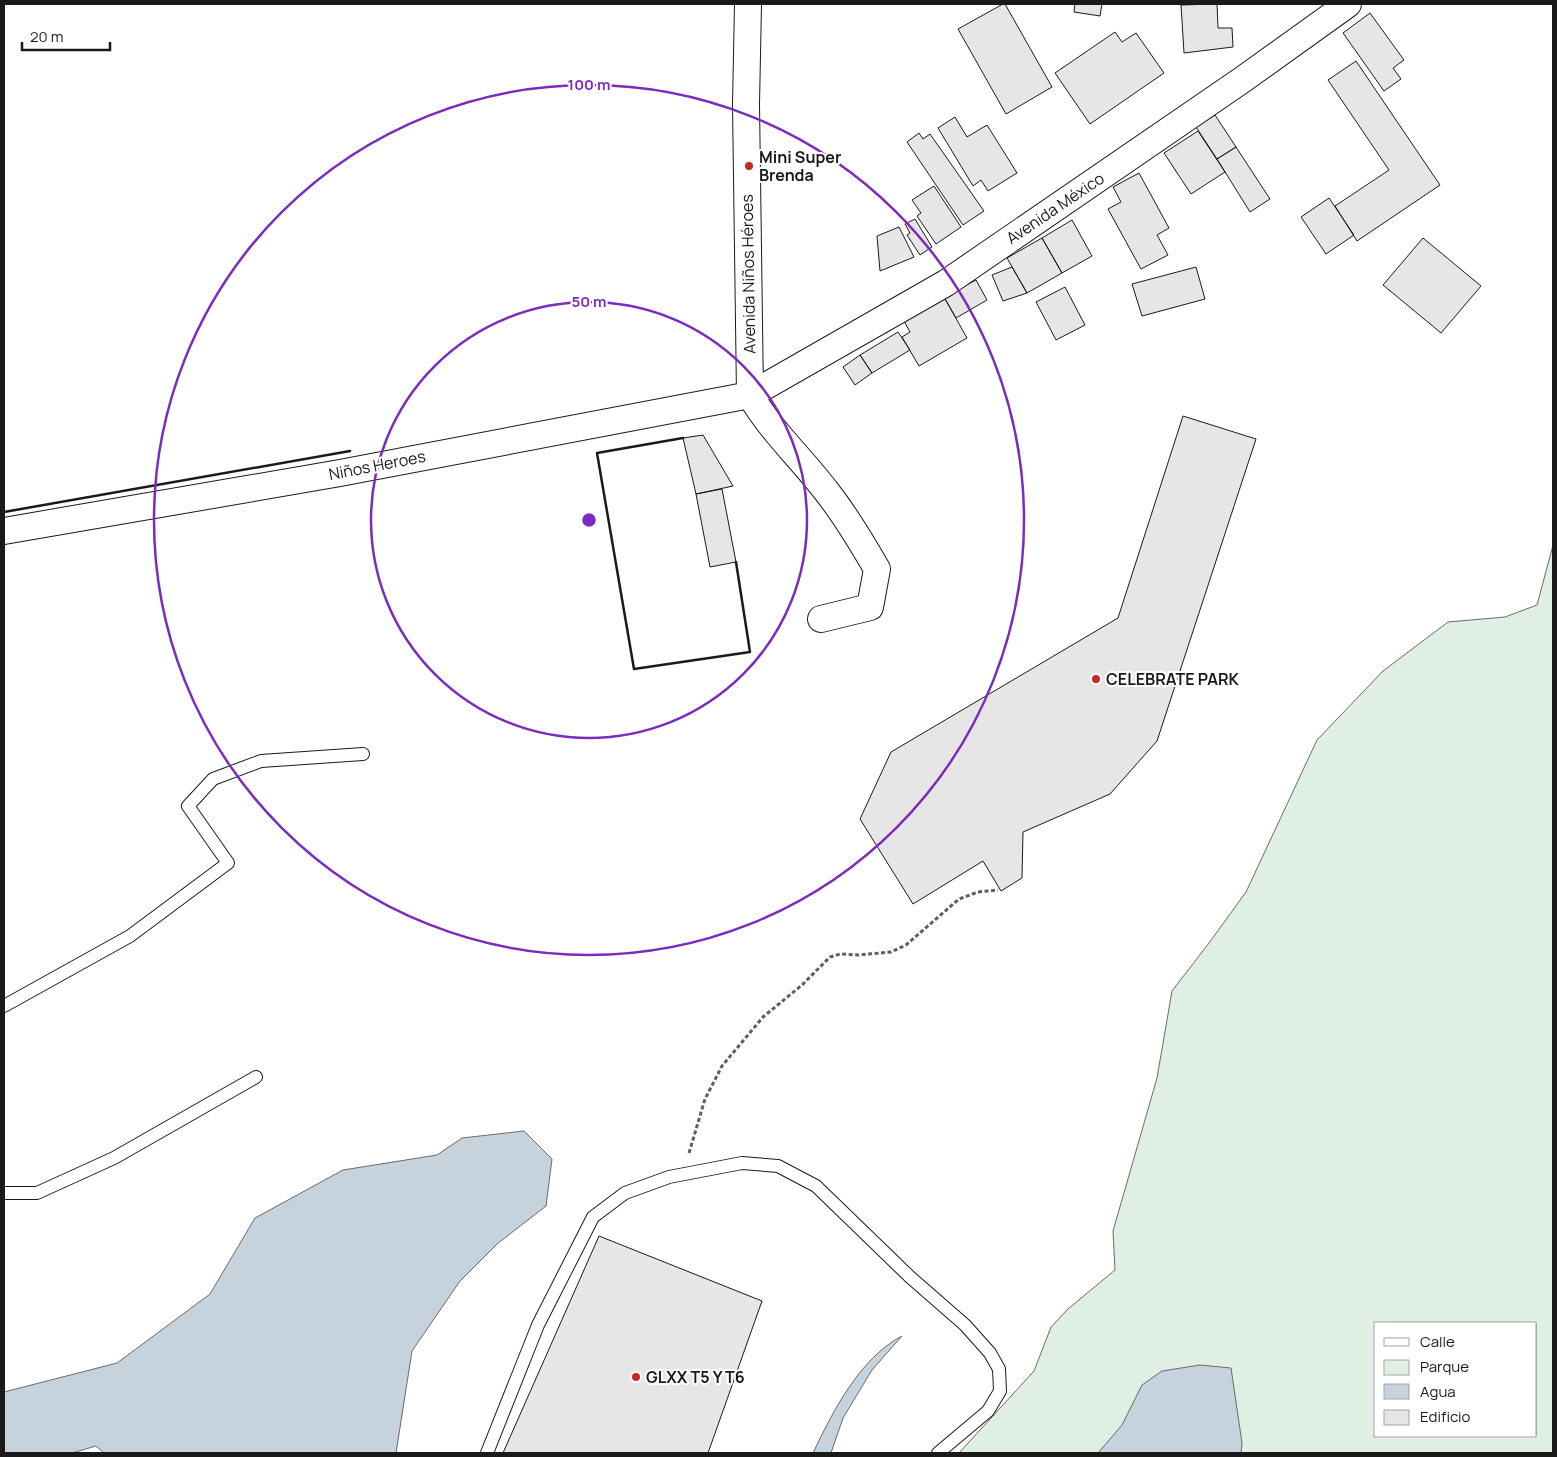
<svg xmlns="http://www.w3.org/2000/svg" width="1557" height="1457" font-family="Manrope,sans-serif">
<rect width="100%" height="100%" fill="#fff"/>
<!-- green -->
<path fill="#e0efe3" stroke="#6a6a6a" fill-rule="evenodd" d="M1553,545V1453H959L1034,1371L1051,1327L1068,1309L1115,1270L1113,1231L1157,1078L1172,991L1209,943L1246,892L1317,740L1383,671L1448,622L1505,617L1537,605ZM1376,1323H1536V1436H1376Z"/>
<!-- water -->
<path fill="#c6d2dc" stroke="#6a6a6a" d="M524,1131L552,1159L546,1206L497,1244L460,1281L412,1351L396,1453H104L96,1446L72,1453H4V1392L117,1363L210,1294L255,1218L343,1170L437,1155L462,1138Z
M902,1336L872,1370L843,1418L831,1453H813C833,1411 860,1358 902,1336Z
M1200,1365L1231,1368L1242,1443L1241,1453H1098L1122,1425L1142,1385L1162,1371Z"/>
<!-- building -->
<path fill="#e6e6e6" stroke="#1a1a1a" d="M1003,4H1005L1052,87L1006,114L958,29Z
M1075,4H1102L1100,16L1074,12Z
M1217,4L1218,28H1232L1233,47L1184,53L1181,5Z
M1370,13L1404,60L1393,68L1401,79L1384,91L1343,33Z
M1115,32L1122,42L1136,33L1164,73L1090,124L1055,73Z
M1356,61L1440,185L1357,241L1335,206L1389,170L1328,80Z
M1215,115L1236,147L1217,159L1196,127Z
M955,117L967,137L987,125L1017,173L988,191L981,180L973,186L938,128Z
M1198,131L1225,172L1191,194L1164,153Z
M919,133L923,139L930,134L984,211L963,225L907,142Z
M1236,147L1270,199L1250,212L1217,159Z
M1139,173L1169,228L1157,235L1168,255L1141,269L1108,209L1121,202L1113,187Z
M934,186L961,227L936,244L917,216L921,213L912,200Z
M1329,198L1354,235L1326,254L1301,217Z
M915,219L932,247L920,255L907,235L910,233L905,224Z
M1072,220L1092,256L1062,273L1042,238Z
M899,227L914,257L880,271L877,236Z
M1042,238L1062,273L1027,293L1007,258Z
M1423,238L1481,286L1441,333L1383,285Z
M1012,267L1027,293L1003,301L992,275Z
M1196,267L1205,299L1142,316L1132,284Z
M976,280L987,300L956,318L944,297Z
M1065,287L1085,325L1056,340L1036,302Z
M944,297L967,338L919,366L902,337L910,332L904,321Z
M898,332L910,350L872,373L860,355Z
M860,355L872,373L855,385L843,367Z
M1183,416L1256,439L1157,741L1110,794L1023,832L1022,878L1001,891L983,861L913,904L860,819L891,752L1118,618Z
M703,435L733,486L696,494L683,438Z
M722,489L736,562L710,567L696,494Z
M599,1236L762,1301L708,1453H503Z"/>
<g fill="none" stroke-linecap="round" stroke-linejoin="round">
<defs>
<path id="lane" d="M4,1006L130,936L228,863L188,806L213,779L261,761L363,754
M4,1193H37L114,1158L256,1077
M487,1453L538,1325L593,1217L625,1193L669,1177L742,1163L778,1166L816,1186L910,1277L965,1325L990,1353L999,1369L1000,1391L988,1411L938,1453"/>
<path id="street" d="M748,4L746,104L750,395C771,431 802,459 827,492C846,516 862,543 877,569L870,607L821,619
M4,531L340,473L750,395L946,283L1242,80L1348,4"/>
</defs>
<!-- lane casing -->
<use href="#lane" stroke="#1a1a1a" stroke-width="14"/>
<!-- street casing -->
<use href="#street" stroke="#1a1a1a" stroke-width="28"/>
<!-- path -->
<path stroke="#5f5f5f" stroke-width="3" stroke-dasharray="4 2.5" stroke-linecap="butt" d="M689,1153L705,1099L722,1066L763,1017L802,985L830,957L840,954L858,955L891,952L906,945L959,899L978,892L998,890"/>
<!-- lane -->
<use href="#lane" stroke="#fff" stroke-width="12"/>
<!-- street -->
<use href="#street" stroke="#fff" stroke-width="26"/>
<!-- wall -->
<path stroke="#1a1a1a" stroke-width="2.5" d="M683,438L597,453L634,669L750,652L736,562
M4,512L350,451"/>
</g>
<!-- distance rings -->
<g fill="none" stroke="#7b2cbf" stroke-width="2.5">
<circle cx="589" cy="520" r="218"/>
<circle cx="589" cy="520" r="435"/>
</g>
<!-- markers -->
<g fill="#c62828" stroke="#fff" stroke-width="2">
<circle cx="749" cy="166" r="5"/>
<circle cx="1096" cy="679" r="5"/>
<circle cx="636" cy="1377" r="5"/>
</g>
<g text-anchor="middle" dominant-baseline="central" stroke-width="4" stroke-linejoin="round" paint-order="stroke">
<!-- poi labels -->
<g font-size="16" font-weight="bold" fill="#1a1a1a" stroke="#fff" text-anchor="start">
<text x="759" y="157">Mini Super<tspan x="759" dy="18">Brenda</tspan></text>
<text x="1106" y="679">CELEBRATE PARK</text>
<text x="646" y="1377">GLXX T5 Y T6</text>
</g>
<!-- street labels -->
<g font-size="16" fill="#1a1a1a" stroke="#fff">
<text transform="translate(1055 208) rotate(-34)">Avenida México</text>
<text transform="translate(748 274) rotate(-91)">Avenida Niños Héroes</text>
<text transform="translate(377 465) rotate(-11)">Niños Heroes</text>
</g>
</g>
<circle cx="589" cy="520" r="8" fill="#7b2cbf" stroke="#fff" stroke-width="2.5"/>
<g font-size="15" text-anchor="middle" font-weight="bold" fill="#7b2cbf" stroke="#fff" stroke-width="4" stroke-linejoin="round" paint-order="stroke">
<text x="589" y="90">100 m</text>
<text x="589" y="307">50 m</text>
</g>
<!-- border -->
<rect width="1557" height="1457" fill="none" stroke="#1a1a1a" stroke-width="10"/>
<!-- legend -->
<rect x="1374" y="1322" width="162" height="115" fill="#ffffff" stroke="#a3a3a3"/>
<rect x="1384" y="1338" width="25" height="8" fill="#ffffff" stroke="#a3a3a3"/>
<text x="1420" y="1347" font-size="15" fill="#1a1a1a">Calle</text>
<rect x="1384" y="1360" width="25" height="15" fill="#e0efe3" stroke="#a3a3a3"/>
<text x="1420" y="1372" font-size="15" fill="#1a1a1a">Parque</text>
<rect x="1384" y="1384" width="25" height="15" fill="#c6d2dc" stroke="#a3a3a3"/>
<text x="1420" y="1397" font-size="15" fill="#1a1a1a">Agua</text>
<rect x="1384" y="1410" width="25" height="15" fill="#e6e6e6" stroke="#a3a3a3"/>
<text x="1420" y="1422" font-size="15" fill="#1a1a1a">Edificio</text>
<!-- scale -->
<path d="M22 42v8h88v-8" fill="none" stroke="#1a1a1a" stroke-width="2.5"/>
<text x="30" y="42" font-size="15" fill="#1a1a1a" stroke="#ffffff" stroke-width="4" paint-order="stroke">20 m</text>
</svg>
